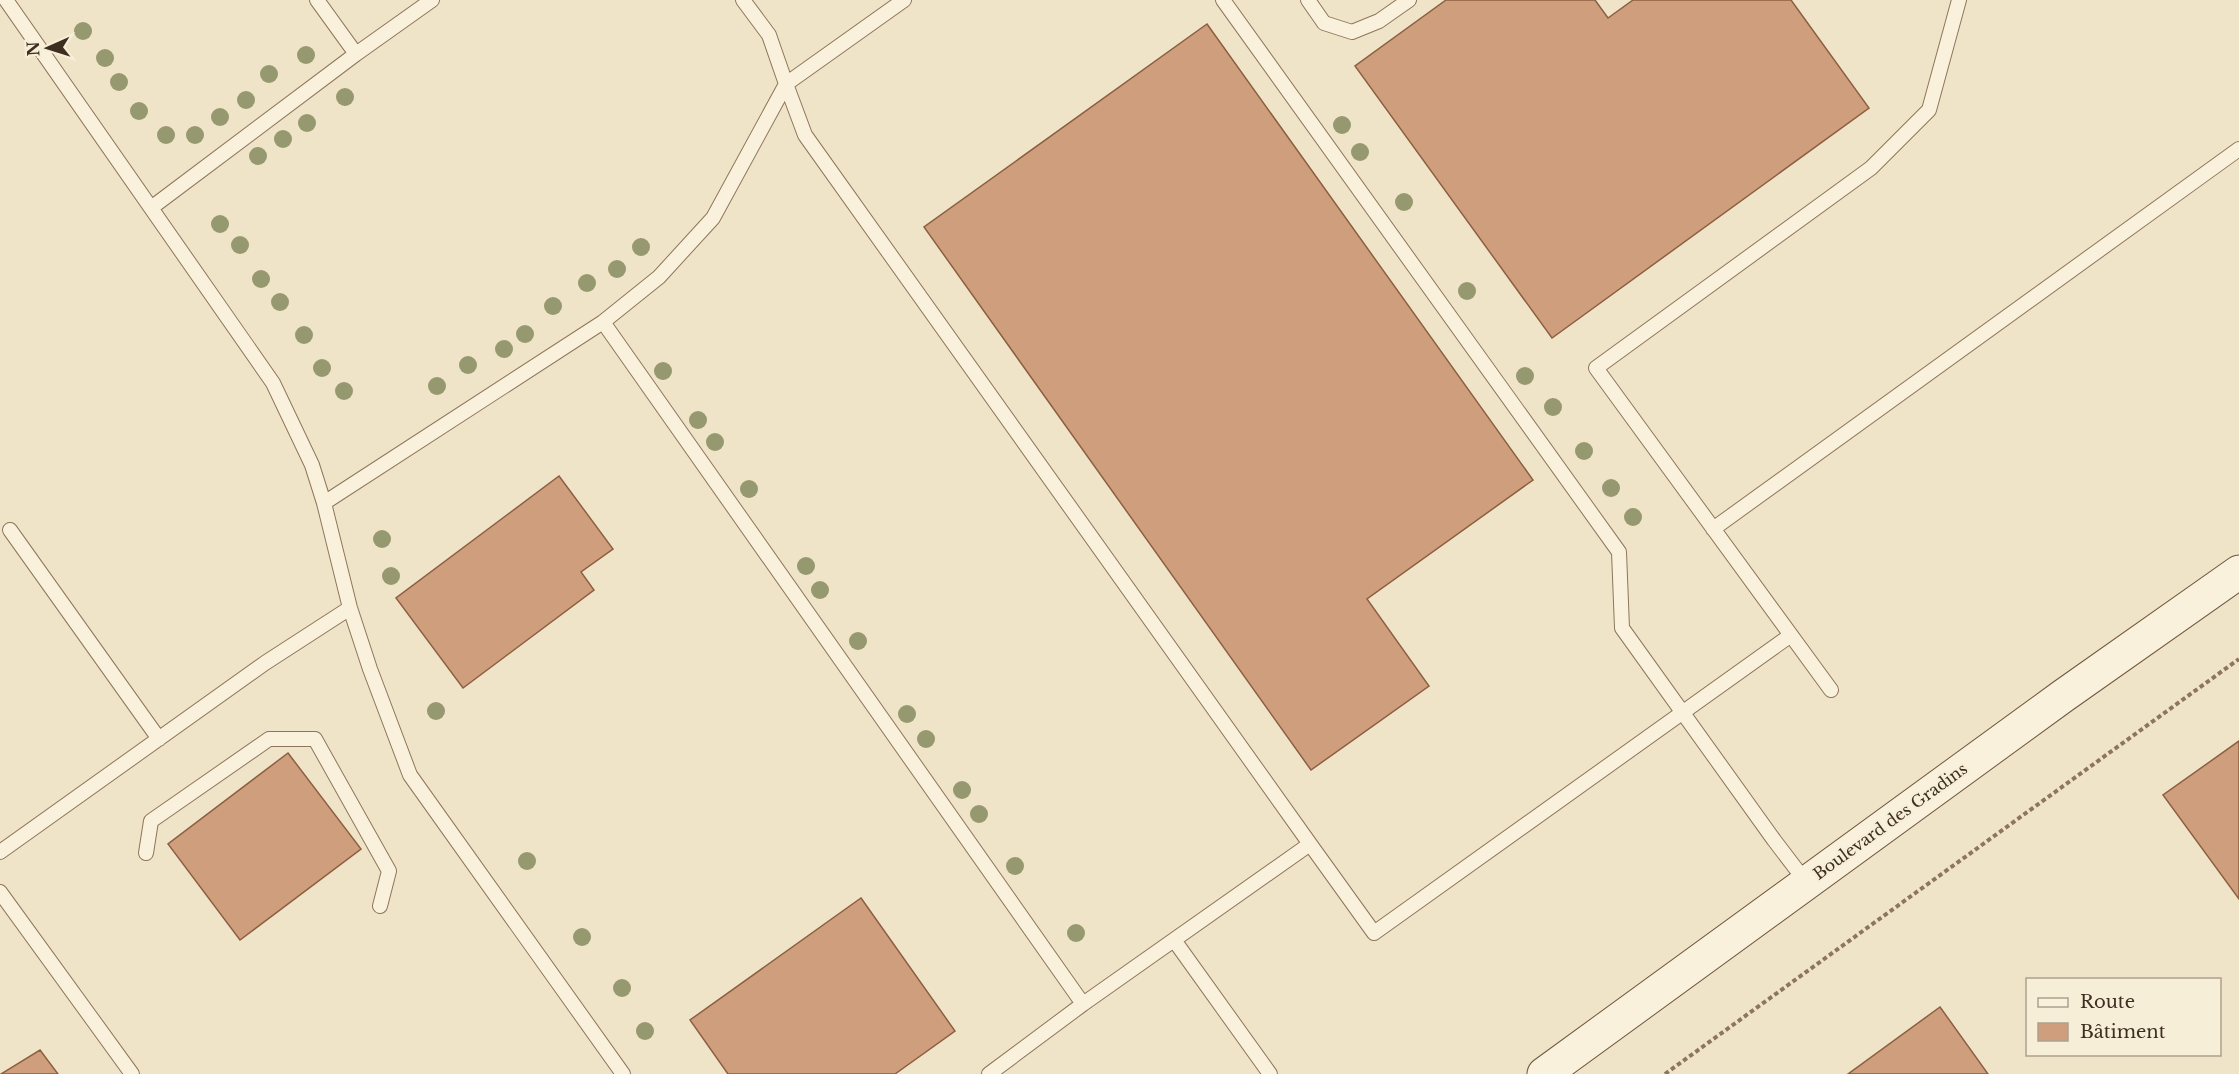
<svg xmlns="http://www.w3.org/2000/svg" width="2239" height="1074" font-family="'Libre Baskerville',serif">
<rect width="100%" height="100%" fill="#f0e4c8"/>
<!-- building -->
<path fill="#cf9f7d" stroke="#8d5f41" stroke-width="1.5" d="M1446,0H1595L1608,18L1633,0H1791L1869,108L1552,338L1355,66Z
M1207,24L1533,480L1367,599L1429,686L1311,770L924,227Z
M559,476L613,549L581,572L594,590L463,688L396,598Z
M2239,741V899L2163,795Z
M288,753L361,849L240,940L168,844Z
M861,898L955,1031L895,1074H728L690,1020Z
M1940,1007L1988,1074H1848Z
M40,1050L58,1074H1Z"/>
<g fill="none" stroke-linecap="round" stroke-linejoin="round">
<defs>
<path id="lane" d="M6,0L273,383L312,465L324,503L350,608L370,669L410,775L623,1074
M317,0L356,54
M904,0L786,84L805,135L1310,844L1083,1004L989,1074
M1223,0L1619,552L1622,628L1774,840L1806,882
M1308,0L1324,23L1352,32L1379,21L1409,0
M151,208L356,54L432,0
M603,322L1083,1004
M324,503L603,322L659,277L713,218L786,84L769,35L743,0
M1713,529L2239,149
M10,530L159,739
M1831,690L1596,368L1871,168L1929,110L1959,0
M1310,844L1374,933L1791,635
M0,852L265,663L350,608
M146,853L151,821L269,739H315L389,871L380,906
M0,892L132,1074
M1174,940L1270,1074"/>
<path id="secondary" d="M1544,1074L2063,696L2239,572"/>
</defs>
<!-- lane casing -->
<use href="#lane" stroke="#8d765c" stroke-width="16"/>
<!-- secondary casing -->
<use href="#secondary" stroke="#6f573f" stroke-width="35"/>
<!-- path -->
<path stroke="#8d765c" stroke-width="4" stroke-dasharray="4.5 3" stroke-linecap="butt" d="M1665,1074L2239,659"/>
<!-- lane -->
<use href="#lane" stroke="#faf1dc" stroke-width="14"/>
<!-- secondary -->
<use href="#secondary" stroke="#faf1dc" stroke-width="33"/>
</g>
<!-- trees -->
<g fill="#96986f">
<circle cx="83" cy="31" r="9"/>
<circle cx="306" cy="55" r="9"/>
<circle cx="105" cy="58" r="9"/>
<circle cx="269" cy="74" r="9"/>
<circle cx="119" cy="82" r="9"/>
<circle cx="345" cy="97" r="9"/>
<circle cx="246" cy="100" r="9"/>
<circle cx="139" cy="111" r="9"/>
<circle cx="220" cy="117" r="9"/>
<circle cx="307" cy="123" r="9"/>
<circle cx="1342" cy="125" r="9"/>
<circle cx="166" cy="135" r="9"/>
<circle cx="195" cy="135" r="9"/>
<circle cx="283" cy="139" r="9"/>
<circle cx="1360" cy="152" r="9"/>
<circle cx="258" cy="156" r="9"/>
<circle cx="1404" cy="202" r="9"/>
<circle cx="220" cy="224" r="9"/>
<circle cx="240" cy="245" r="9"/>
<circle cx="641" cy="247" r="9"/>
<circle cx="617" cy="269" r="9"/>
<circle cx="261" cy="279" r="9"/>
<circle cx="587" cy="283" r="9"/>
<circle cx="1467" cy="291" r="9"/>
<circle cx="280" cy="302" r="9"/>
<circle cx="553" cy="306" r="9"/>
<circle cx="525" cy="334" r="9"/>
<circle cx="304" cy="335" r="9"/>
<circle cx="504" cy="349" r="9"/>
<circle cx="468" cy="365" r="9"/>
<circle cx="322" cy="368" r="9"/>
<circle cx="663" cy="371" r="9"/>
<circle cx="1525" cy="376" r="9"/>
<circle cx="437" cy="386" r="9"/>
<circle cx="344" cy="391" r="9"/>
<circle cx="1553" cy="407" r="9"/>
<circle cx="698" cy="420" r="9"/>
<circle cx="715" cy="442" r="9"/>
<circle cx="1584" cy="451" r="9"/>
<circle cx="1611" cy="488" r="9"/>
<circle cx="749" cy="489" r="9"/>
<circle cx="1633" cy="517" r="9"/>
<circle cx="382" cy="539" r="9"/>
<circle cx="806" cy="566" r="9"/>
<circle cx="391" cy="576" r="9"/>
<circle cx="820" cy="590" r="9"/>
<circle cx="858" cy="641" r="9"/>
<circle cx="436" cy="711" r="9"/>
<circle cx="907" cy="714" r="9"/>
<circle cx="926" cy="739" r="9"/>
<circle cx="962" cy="790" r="9"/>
<circle cx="979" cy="814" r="9"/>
<circle cx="527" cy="861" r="9"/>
<circle cx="1015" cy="866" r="9"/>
<circle cx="1076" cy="933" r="9"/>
<circle cx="582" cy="937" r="9"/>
<circle cx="622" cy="988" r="9"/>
<circle cx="645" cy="1031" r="9"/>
</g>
<g text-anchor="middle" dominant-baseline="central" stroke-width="4.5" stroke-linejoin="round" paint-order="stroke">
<!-- street labels -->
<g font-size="16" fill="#3d2e20" stroke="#f7eed8">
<text transform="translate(1890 821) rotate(-36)">Boulevard des Gradins</text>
</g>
</g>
<!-- legend -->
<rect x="2026" y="978" width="195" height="78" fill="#f7eed8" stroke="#ada18e" stroke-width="1.5"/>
<rect x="2038" y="998" width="30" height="9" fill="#faf1dc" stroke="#ada18e" stroke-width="1.5"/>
<text x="2080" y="1008" font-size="18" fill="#3d2e20">Route</text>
<rect x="2038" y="1023" width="30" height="18" fill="#cf9f7d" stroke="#ada18e" stroke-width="1.5"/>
<text x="2080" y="1038" font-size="18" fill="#3d2e20">Bâtiment</text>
<!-- north arrow -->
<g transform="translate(48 48) rotate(267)" stroke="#f7eed8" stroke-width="4.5" paint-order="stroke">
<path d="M0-4.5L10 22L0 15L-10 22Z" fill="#3d2e20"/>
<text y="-9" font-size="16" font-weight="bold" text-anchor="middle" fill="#3d2e20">N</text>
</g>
</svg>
